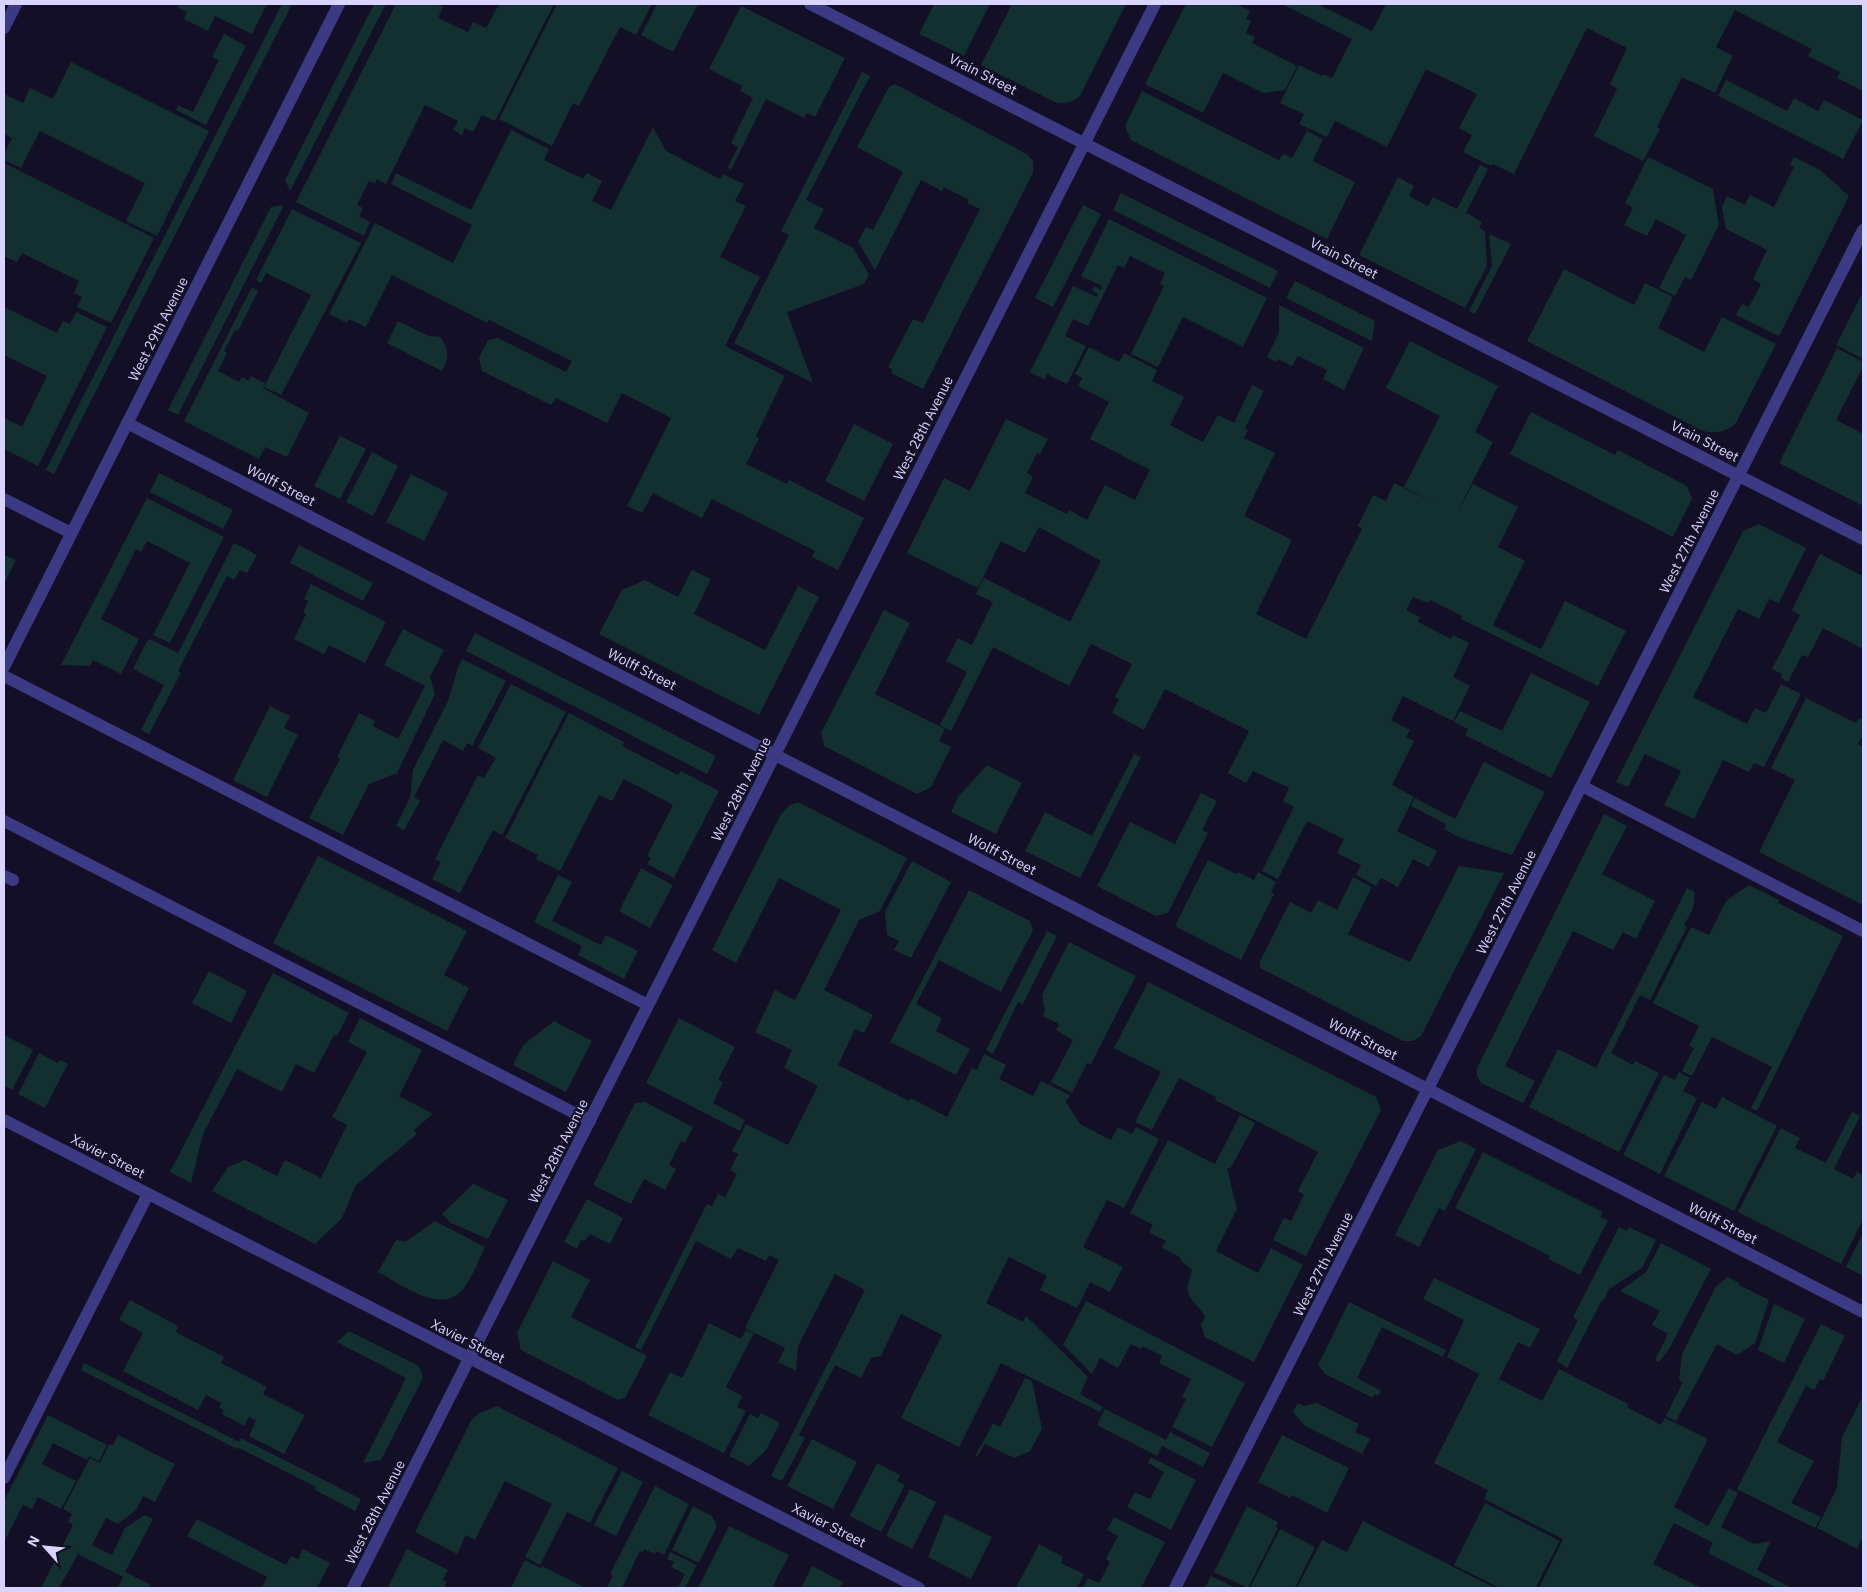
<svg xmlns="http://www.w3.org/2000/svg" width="1867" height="1592" font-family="'IBM Plex Sans',sans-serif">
<rect width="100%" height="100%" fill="#130f26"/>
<!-- green -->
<path fill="#12302f" d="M179,4H267L252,34L215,16L208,31L184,19L187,12L177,7Z
M282,4H292L54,474L46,470Z
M374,4H386L290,191L285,180Z
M396,4H437L443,7L438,18L468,32L473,22L486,28L499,4H554L495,121L482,115L473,132L465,128L462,135L453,130L458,121L425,105L386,184L377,179L375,183L369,181L357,205L363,208L359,216L370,222L364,236L296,202Z
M557,4H652L636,35L620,27L579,106L573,103L552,146L499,119Z
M657,4H698L673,52L641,35Z
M934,4H990L964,56L919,34Z
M1012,4H1126L1080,96C1072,103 1066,104 1055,102L981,65Z
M1186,4H1236L1250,11L1246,19L1251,21L1246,33L1255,37L1252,43L1297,66L1285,90L1263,93L1223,73L1203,113L1145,84Z
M1282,4H1317L1372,31L1386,4H1863V91L1837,78L1840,72L1808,56L1812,49L1735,10L1716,47L1733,56L1715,93L1682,77L1657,127L1660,129L1643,161L1594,136L1617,89L1610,84L1627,48L1587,28L1514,174L1493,164L1491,166L1463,152L1472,135L1459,128L1477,94L1426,69L1387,147L1335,121L1327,137L1299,124L1304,114L1280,103L1299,65L1322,76L1323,74L1332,78L1352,39Z
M741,6L845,58L815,117L807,113L804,118L766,99L731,170L728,167L738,147L731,143L753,98L740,91L742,86L709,69Z
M224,34L246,46L206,125L176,110L178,105L193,112L219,60L212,57Z
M71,62L209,131L157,236L126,221L145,183L40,131L21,168L4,160V154L12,138L4,134V94L23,103L30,88L53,99Z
M862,72L870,76L806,200L824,209L814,228L853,248L869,274L864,284L787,312L813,383L734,343L789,235L781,231Z
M1726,80L1787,111L1794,98L1818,111L1824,100L1863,120L1843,159L1718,96Z
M895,84L1027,154L1033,161V173L923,389L891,373L893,370L888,367L913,319L923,323L980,209L967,203L969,200L944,187L942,191L921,180L875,270L858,242L866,227L873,230L903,172L857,147L889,87Z
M1142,91L1279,160L1283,154L1292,158L1307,131L1323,139L1313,161L1355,182L1327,239L1131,140L1125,126Z
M653,127L666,151L720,179L723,174L744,184L735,201L746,206L720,257L760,277L725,346L785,376L756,436L759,438L746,464L787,484L789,480L864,518L838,570L812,557L815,551L712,499L702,518L653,493L642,513L627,506L671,418L622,393L607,423L556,398L551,405L482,371L479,358L488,340L498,338L566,372L572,361L489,320L487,323L392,275L366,327L349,319L347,323L329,314L375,223L453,263L472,225L391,184L396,173L471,210L511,130L549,149L544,160L583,179L587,173L602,181L592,201L611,210Z
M1648,157L1713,189L1719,225L1691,280L1685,277L1675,296L1659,288L1686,235L1656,219L1647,236L1624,225L1633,208L1625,203Z
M1794,157L1820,170L1849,196L1779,336L1736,315L1742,304L1749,307L1761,284L1753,279L1767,250L1726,229L1722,207L1727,196L1745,205L1750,195L1774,207L1794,167L1790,165Z
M4,163L154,238L111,323L77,307L82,297L74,293L79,281L22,253L17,262L4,256Z
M1480,165L1488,169L1466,213L1482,222L1479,228L1485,231L1487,266L1465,308L1359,255L1398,177L1414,186L1409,196L1428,206L1433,197L1457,209Z
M1121,193L1278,271L1270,288L1113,210Z
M284,205L178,415L168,410L271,207Z
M1083,205L1101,214L1053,307L1035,298Z
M292,209L361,243L281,395L264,387L311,295L266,273L261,283L256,280Z
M1109,219L1267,298L1243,347L1183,317L1158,367L1131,354L1164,286L1160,284L1165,273L1130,256L1124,268L1118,265L1088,326L1073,319L1065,336L1086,346L1067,384L1047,374L1045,380L1030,372L1073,286L1097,297L1098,294L1092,290L1094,286L1101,290L1102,286L1081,276Z
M1489,234L1511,244L1475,314L1469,311L1492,266Z
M1564,269L1634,305L1645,283L1673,297L1658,328L1704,352L1722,317L1776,344L1736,423C1727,432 1715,434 1703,431L1527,341Z
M1295,281L1375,321L1372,341L1286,298Z
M252,287L258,291L238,331L235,330L224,351L227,353L218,371L239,382L242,377L249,381L251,376L265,383L263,388L309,413L287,457L265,447L259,459L184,421Z
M1863,292V359L1836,345Z
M1279,305L1364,348L1344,390L1323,379L1327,370L1298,356L1292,366L1278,359L1276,362L1267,357L1279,333Z
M4,307L57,333L63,321L70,324L76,312L107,327L38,466L4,449V418L22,427L47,376L4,355Z
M398,321L429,336L440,337C449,349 449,358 442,371L387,343Z
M1410,341L1498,386L1475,432L1493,442L1456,514L1473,484L1518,507L1498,547L1525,561L1493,625L1541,649L1565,601L1626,631L1598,686L1461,619L1462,616L1430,600L1428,603L1413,597L1406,610L1420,617L1418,622L1451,639L1453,635L1469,643L1453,677L1470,686L1453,721L1403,696L1391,720L1410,730L1406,737L1414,741L1392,785L1414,797L1397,831L1437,851L1429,867L1413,859L1398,887L1381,878L1376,886L1356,875L1361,865L1337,853L1344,839L1307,821L1278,879L1262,871L1294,807L1283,801L1289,788L1253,771L1246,783L1228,773L1249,731L1165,689L1144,730L1112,713L1119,699L1115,697L1132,664L1091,644L1069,686L993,647L951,731L940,725L967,672L946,661L958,638L972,645L993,602L976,594L984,578L1070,622L1101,561L1039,527L1025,553L1001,541L978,588L907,553L944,478L970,491L1006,419L1048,439L1040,454L1037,453L1027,473L1033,477L1025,493L1067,514L1069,510L1087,520L1105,485L1135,500L1150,470L1090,439L1109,402L1078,386L1082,378L1075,374L1089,347L1119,362L1124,353L1157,370L1152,381L1184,397L1170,425L1203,442L1218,415L1234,423L1252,385L1264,391L1245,428L1248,430L1244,438L1275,453L1244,516L1292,540L1256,614L1306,639L1362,529L1358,526L1373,495L1386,501L1394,483L1439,505L1404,487L1440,416L1386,388Z
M1837,348L1863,362V367L1836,420L1863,434V506L1779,463Z
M1531,412L1615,455L1618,450L1687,486L1692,499L1673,537L1510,454Z
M854,424L893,444L864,501L825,481Z
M340,436L366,449L340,499L314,486Z
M372,452L398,466L373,516L346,502Z
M159,473L233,510L223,529L150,492Z
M411,474L448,493L424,541L386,522Z
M147,498L224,537L170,643L153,635L190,563L147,541L141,552L136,549L101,619L139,639L121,674L93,660L90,666L61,665Z
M1759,524L1806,548L1779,603L1769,599L1759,619L1738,609L1693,697L1747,724L1755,708L1766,713L1781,684L1801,694L1764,767L1754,763L1749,772L1723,760L1694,819L1664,805L1681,771L1645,754L1628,787L1616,782L1743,531Z
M234,543L257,555L247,573L240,570L234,580L227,576L178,671L181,673L149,734L141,730L164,685L133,669L147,641L150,639L178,653Z
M299,545L373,583L363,601L290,563Z
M1820,554L1863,576V649L1823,628L1808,657L1802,655L1788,682L1781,678L1782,674L1772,669L1800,615L1792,610Z
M4,555L16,560L4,584Z
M692,570L711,579L694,614L765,650L798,586L819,597L759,715L599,634L622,590L645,580L678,597Z
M311,584L386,622L365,663L329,645L324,654L294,639L306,614L303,612L308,601L304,599Z
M884,610L910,623L875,694L945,729L939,741L951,747L931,787L917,794L824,746L821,733Z
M403,629L444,650L430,677L435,694L397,773L369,784L343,835L309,818L340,759L337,757L359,713L375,721L373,726L398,739L425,686L384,665Z
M475,633L716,756L707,774L466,651Z
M462,659L506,681L472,746L467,743L463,751L443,740L414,797L420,801L404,830L396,826L410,798L413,770L448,701L458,668Z
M1531,673L1590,702L1551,778L1465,735L1468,729L1454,722L1460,711L1502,731Z
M511,684L566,712L502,835L493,830L460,893L432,879L441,862L435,859L478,775L484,778L496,758L478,748Z
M1806,698L1856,723L1859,718L1863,720V734L1858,744L1863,747V905L1759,852L1795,780L1771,768Z
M270,706L290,716L284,728L298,735L267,797L233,780Z
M569,713L624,742L622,746L678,775L681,771L719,791L674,878L647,864L651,858L647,856L673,805L624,779L612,801L599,795L560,871L536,859L538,855L505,838Z
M1134,754L1141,757L1080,878L1025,851L1045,812L1092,836Z
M1484,762L1545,792L1512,855L1458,837L1444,829L1446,824L1411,806L1415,798L1455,819Z
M987,765L1022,783L996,834L951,812L958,797Z
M1201,793L1217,801L1202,830L1208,833L1168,913L1156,916L1097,886L1130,822L1175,844Z
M798,802L907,858L880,911L859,920L824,990L873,1015L864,1033L855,1029L838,1065L909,1101L911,1098L947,1117L972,1068L977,1070L984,1054L1006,1065L999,1079L1033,1096L1041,1081L1070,1095L1066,1102L1080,1124L1111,1140L1118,1127L1132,1134L1136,1127L1159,1139L1124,1208L1107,1200L1083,1247L1123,1267L1110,1292L1090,1282L1077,1308L1040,1290L1047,1276L1009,1257L986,1303L1023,1322L1026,1316L1088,1377L1080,1394L1103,1407L1100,1412L1001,1363L959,1447L901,1418L942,1335L901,1314L881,1356L871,1358L861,1378L835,1365L799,1435L805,1438L782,1481L771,1476L865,1290L835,1274L798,1346L796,1371L778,1362L785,1348L745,1328L779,1260L769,1255L766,1261L738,1248L731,1259L696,1241L641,1350L635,1347L707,1204L712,1206L718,1194L725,1197L737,1174L730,1170L738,1154L732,1151L746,1124L788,1145L818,1086L784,1068L792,1050L755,1032L775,990L795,1000L841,910L779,878L736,963L712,950L781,814L790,805Z
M1604,814L1627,826L1602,874L1655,901L1636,939L1623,932L1613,950L1573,931L1505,1066L1535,1081L1523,1103L1481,1083L1477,1076V1068Z
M318,856L467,931L444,975L469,988L447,1031L273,943Z
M1208,860L1236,874L1238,872L1254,880L1258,872L1276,882L1271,892L1274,894L1241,960L1175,926Z
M912,861L951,882L911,958L894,950L899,941L887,935L885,912Z
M1459,866L1504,873L1421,1036L1413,1041H1403L1260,968V961L1290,902L1311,913L1318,900L1337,910L1353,877L1372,887L1348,934L1410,962Z
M641,868L673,885L650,928L619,911Z
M558,875L572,882L552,921L601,945L606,935L638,951L624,979L578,955L582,946L534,922Z
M1749,885L1779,900L1778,903L1843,936L1757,1111L1751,1108L1772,1067L1712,1037L1692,1076L1682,1071L1694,1048L1689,1046L1699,1026L1653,1003L1691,927L1709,935L1726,901Z
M1687,888L1695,892L1693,909L1684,925L1687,927L1650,1000L1640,995L1611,1053L1633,1065L1635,1061L1659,1073L1619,1152L1529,1107L1558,1049L1596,1068Z
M969,890L1030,921L1033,930L1001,992L939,960L916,1004L942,1018L936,1031L970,1049L956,1075L890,1042Z
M1047,931L1057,936L1023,1004L1018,1002L993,1054L986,1050Z
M1069,942L1136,976L1091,1064L1087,1063L1072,1093L1051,1082L1073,1040L1056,1030L1059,1024L1043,1016L1045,1011L1042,995Z
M209,971L247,991L231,1023L192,1003Z
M273,973L349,1013L337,1036L334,1035L314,1073L296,1064L282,1092L237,1069L203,1134L191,1183L170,1172Z
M1148,982L1376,1097L1381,1110L1306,1256L1273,1240L1284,1218L1291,1221L1304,1195L1298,1191L1318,1152L1215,1100L1216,1097L1179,1078L1152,1130L1135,1122L1161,1072L1114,1048Z
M360,1018L422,1050L399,1096L433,1114L414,1130L417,1134L356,1185L342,1218L315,1244L212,1191L228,1167L245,1160L277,1176L285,1160L321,1178L347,1125L332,1117L367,1052L348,1042Z
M679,1018L735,1047L718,1080L723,1082L713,1103L745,1120L740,1131L646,1083Z
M554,1021L592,1041L566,1092L513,1065L523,1045Z
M4,1035L33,1050L12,1090L4,1085Z
M39,1053L58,1063L60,1060L68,1064L45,1108L18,1094Z
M1679,1072L1690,1078L1683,1091L1697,1098L1660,1174L1623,1155L1664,1075L1675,1080Z
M1722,1097L1777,1126L1734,1211L1664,1176L1702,1102L1716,1109Z
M645,1102L693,1127L685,1143L681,1141L669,1165L676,1169L665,1190L644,1179L631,1204L593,1185L635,1103Z
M1852,1112L1860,1116L1834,1169L1853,1179L1857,1172L1863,1176V1219L1841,1264L1738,1212L1781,1128L1800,1138L1795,1148L1826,1163Z
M1240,1115L1255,1123L1230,1169L1227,1168L1237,1209L1216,1251L1258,1273L1271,1248L1303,1265L1254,1362L1205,1337L1201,1325L1205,1317C1201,1307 1188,1300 1188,1290C1187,1283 1191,1276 1192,1270L1181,1261L1180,1257L1162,1248L1166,1241L1149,1232L1153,1225L1130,1213L1168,1140L1215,1164Z
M1461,1141L1476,1149L1445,1211L1439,1208L1419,1247L1395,1235L1438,1150Z
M1483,1152L1603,1212L1600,1217L1608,1220L1580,1275L1548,1259L1550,1256L1455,1208Z
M473,1184L508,1200L488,1239L451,1223L442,1214Z
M587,1199L623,1218L610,1244L590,1234L585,1241L581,1240L577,1249L564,1242Z
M435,1221L485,1247C479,1260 473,1276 464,1288C443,1317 401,1284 378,1272L396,1240L405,1242Z
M1619,1227L1627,1231L1629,1227L1656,1240L1642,1268L1609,1289L1604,1300H1602L1567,1368L1557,1361L1578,1320L1573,1317Z
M1863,1233V1276L1846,1267Z
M1661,1243L1711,1269L1669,1349L1659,1362L1655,1360L1668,1334L1652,1325L1660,1311L1620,1291L1646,1272Z
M553,1261L590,1280L571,1317L647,1356L625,1398L618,1400L521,1350L517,1333Z
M1728,1277L1739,1283V1285L1769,1300L1755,1343L1737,1355L1717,1344L1676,1421L1666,1416L1683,1382L1679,1380L1682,1354L1716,1286Z
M1434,1278L1540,1329L1530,1348L1518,1342L1499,1379L1542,1401L1559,1369L1628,1404L1627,1407L1661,1425L1665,1418L1708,1439L1674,1507L1708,1526L1729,1488L1738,1493L1721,1527L1754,1544L1771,1541L1757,1570L1792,1588H1777L1708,1553L1713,1543L1674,1523L1653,1564L1701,1588H1539L1563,1539L1484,1499L1488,1490L1434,1463L1479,1374L1447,1357L1464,1320L1423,1299Z
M130,1300L178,1326L176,1332L224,1357L221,1363L267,1387L263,1394L305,1415L284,1454L249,1436L256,1420L249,1417L244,1426L222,1414L224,1410L219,1408L221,1403L206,1395L198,1410L123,1371L143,1333L119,1320Z
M1086,1301L1245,1383L1212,1447L1172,1427L1186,1399L1182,1397L1191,1379L1159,1363L1162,1356L1143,1346L1141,1349L1131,1344L1118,1368L1100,1358L1092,1374L1063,1345Z
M1349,1302L1446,1350L1443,1357L1382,1327L1357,1378L1381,1391L1378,1396L1375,1394L1373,1398L1325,1374L1318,1365Z
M1774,1304L1805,1319L1784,1363L1758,1350Z
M709,1323L741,1339L746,1330L754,1333L726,1387L742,1396L737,1407L746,1411L724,1453L648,1415L670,1372L682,1378Z
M1821,1324L1845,1336L1823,1381L1820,1379L1814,1390L1806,1386L1777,1442L1814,1461L1791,1503L1821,1517L1815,1528L1737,1489Z
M349,1331L419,1366L423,1378L381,1460L363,1463L406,1378L337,1342Z
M84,1363L239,1442L241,1438L361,1499L355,1511L315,1490L316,1487L239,1448L237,1449L81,1370Z
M1025,1378L1032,1381L1042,1429L1030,1451L1014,1458L985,1444L977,1457L975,1456L993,1424L1000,1427Z
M1863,1396V1536L1857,1549L1817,1528L1837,1488L1842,1437Z
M1298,1403L1304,1406L1317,1403L1359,1424L1355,1432L1370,1439L1362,1454L1305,1426L1293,1412Z
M497,1406L618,1468L590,1523L567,1512L540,1565L525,1557L552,1504L505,1481L475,1540L466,1535L457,1554L415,1532L471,1421L478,1414Z
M1105,1409L1166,1440L1170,1432L1210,1453L1203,1467L1162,1446L1157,1456L1097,1425Z
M761,1413L780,1423L766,1450L749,1466L729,1456L750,1414L758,1418Z
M48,1415L107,1445L99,1461L89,1456L87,1460L53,1443L42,1464L76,1481L61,1509L38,1497L32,1509L23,1505L4,1542V1501Z
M118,1435L175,1464L155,1502L143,1496L136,1510L118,1524L106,1518L92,1545L112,1555L125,1528L145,1515L153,1519L125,1572L151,1585L149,1588H118L123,1577L78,1554L59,1588H41L73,1525L68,1522L72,1514L63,1509L90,1458L100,1463L109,1444L113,1445Z
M1282,1435L1349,1468L1327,1513L1292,1495L1290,1498L1258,1482Z
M812,1439L857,1462L833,1509L787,1486Z
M1151,1457L1196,1480L1171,1530L1127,1507L1135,1492L1150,1499L1164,1472L1148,1463Z
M877,1463L900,1475L897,1481L905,1485L881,1532L850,1516Z
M622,1471L643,1482L616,1536L594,1525Z
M655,1486L689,1504L664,1555L656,1551L655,1554L644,1549L643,1552L640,1551L622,1588L607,1587L613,1576L610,1574Z
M910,1489L936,1502L912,1549L886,1536Z
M1485,1503L1560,1541L1535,1588H1500L1454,1565Z
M693,1506L712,1516L717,1526L699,1563L672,1550Z
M1247,1506L1278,1522L1276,1527L1278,1528L1248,1588L1214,1572Z
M945,1514L992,1537L971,1579L928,1557Z
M1114,1517L1165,1542L1141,1588H1083L1088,1578L1099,1583L1110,1562L1106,1559L1118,1536L1107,1530Z
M197,1519L286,1565L291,1556L298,1559L303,1549L330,1563L317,1588H262L267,1577L187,1536Z
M1363,1521L1495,1588H1327L1324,1587L1323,1588H1297L1322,1540L1347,1552Z
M729,1526L789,1555L772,1588H715L711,1587L710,1588H698Z
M1280,1529L1315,1547L1295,1588H1250Z
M1039,1544L1063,1557L1061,1563L1084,1574L1077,1588H1016Z
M407,1549L448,1570L443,1580L447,1582L443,1588L388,1587Z
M670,1552L697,1565L685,1588H678L685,1574L671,1567L674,1562L667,1559Z
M525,1560L541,1568L542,1566L582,1586L581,1588H511Z
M812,1566L843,1582L839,1588H801Z
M1211,1576L1236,1588H1205Z"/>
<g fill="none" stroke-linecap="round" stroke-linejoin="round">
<!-- service -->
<path stroke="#3d3a85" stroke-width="12" d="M4,28L16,4
M4,676L648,1005
M1582,786L1863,931
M4,821L590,1121
M4,876L13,880
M4,1478L148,1194"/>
<!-- minor -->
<path stroke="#3d3a85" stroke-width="12" d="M810,4L1863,539
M127,423L1863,1312
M4,499L71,533
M4,1120L919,1588
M353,1588L1155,4
M1175,1588L1863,230"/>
<!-- tertiary -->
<path stroke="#3d3a85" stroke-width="12" d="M4,667L339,4"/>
</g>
<g text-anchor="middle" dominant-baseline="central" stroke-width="4" stroke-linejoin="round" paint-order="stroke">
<!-- street labels -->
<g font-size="14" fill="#d9d4ff" stroke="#130f26">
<text transform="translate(983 74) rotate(27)">Vrain Street</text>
<text transform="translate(1344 258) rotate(27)">Vrain Street</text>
<text transform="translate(158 329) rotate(-63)">West 29th Avenue</text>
<text transform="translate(923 428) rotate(-63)">West 28th Avenue</text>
<text transform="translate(1705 441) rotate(27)">Vrain Street</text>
<text transform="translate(281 485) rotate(27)">Wolff Street</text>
<text transform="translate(1689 541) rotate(-63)">West 27th Avenue</text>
<text transform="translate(642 669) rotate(27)">Wolff Street</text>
<text transform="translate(741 789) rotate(-63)">West 28th Avenue</text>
<text transform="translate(1002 854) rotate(27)">Wolff Street</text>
<text transform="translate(1506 902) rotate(-63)">West 27th Avenue</text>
<text transform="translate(1363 1039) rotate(27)">Wolff Street</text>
<text transform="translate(558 1151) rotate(-63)">West 28th Avenue</text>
<text transform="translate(108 1156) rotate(27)">Xavier Street</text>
<text transform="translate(1723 1223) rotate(27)">Wolff Street</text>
<text transform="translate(1323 1264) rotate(-63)">West 27th Avenue</text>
<text transform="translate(468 1341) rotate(27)">Xavier Street</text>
<text transform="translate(375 1512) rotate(-63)">West 28th Avenue</text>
<text transform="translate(829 1525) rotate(27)">Xavier Street</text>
</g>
</g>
<!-- border -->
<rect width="1867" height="1592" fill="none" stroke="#d9d4ff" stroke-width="10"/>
<!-- north arrow -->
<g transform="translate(45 1547) rotate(297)" stroke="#130f26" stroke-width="4" paint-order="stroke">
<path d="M0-4L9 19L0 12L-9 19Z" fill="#d9d4ff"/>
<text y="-8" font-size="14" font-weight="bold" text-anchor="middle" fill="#d9d4ff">N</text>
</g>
</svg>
